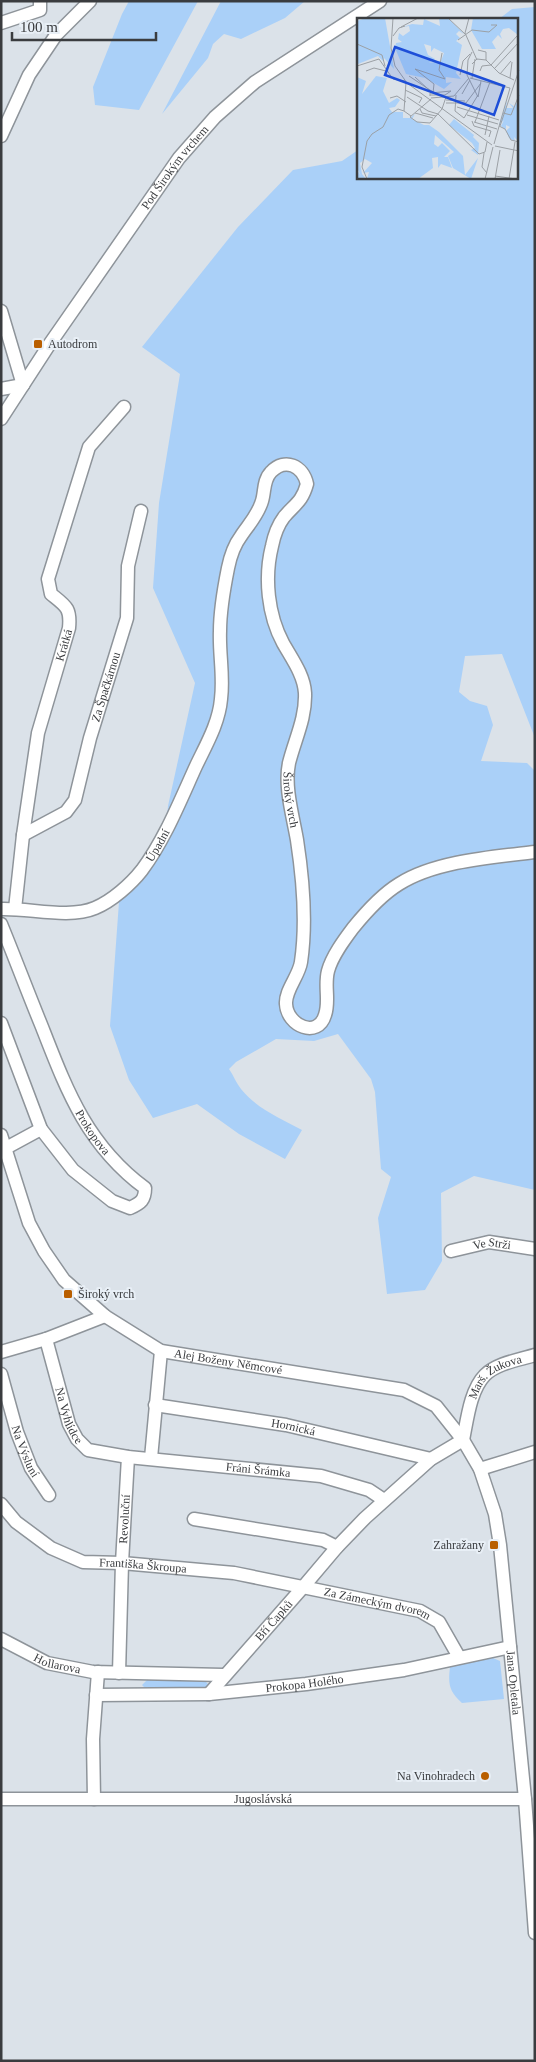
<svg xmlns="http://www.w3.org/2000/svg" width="536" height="2062" font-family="Georgia,serif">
<rect width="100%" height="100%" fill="#dbe2e9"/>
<!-- green -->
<path fill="#aad0f8" d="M129,1H198L139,110L95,105L93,87L122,14Z
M221,1H305L285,18L241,39L224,34L213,44L208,58L162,114Z
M535,7V738L502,654L465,656L459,692L470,701L487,706L493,725L481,761L527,763L535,771V1190L474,1176L441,1193L442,1261L425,1290L387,1294L378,1218L391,1177L381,1169L375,1092L371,1079L338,1034L314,1041L276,1039L236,1062L229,1069C234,1076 236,1083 241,1089C257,1109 280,1118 302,1130L285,1159L239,1134L197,1104L153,1118L129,1080L110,1026L119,902L144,877L164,848L168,806L195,683L153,588L159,503L180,374L142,347L238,227L293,170L342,161L358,150V178H517V19H499L512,9Z
M493,1658L500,1661L504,1699L462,1703C449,1691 448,1685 450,1667Z
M148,1679L205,1681L209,1685L207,1688L147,1690L142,1685Z"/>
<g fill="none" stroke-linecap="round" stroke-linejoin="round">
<defs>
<g id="minor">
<path d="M1,23L40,10V1"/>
<path d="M1,136L29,75L56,35L90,1"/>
<path d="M1,311L23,385"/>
<path d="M1,389L23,385"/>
<path id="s1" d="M1,419L49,345L179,158L215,117L255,82L380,1"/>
<path id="s2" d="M23,835L66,812L75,800L90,738L127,618L128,566L141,511"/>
<path id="s3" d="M1,909C30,908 69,919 95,908C112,901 131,884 142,870C165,839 180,801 196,766C206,745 219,723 221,699C224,676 219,654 220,631C220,611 224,588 228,568C230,558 235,544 241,536C249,524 258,515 262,501C265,492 263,480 271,472C285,457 303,466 307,484C302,502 295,504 284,517C278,525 274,536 272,546C264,578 268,615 283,643C292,659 304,675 305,693C306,718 295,739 289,763C284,787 293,816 297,840C303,879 307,922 301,962C299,976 285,990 286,1004C287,1026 318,1039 325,1015C330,1001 324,986 328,971C332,956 344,940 353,928C366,912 381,895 399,884C435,861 493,857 535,852"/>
<path id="s4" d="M15,909L23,835L38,733L69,628C71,608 66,606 51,594L48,579L89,447L124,407"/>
<path id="s5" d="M1,924C15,958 28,993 42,1027C67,1091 87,1145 145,1188C145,1200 141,1203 130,1208L112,1201L73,1170L41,1129L1,1023"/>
<path id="s6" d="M1,1135L29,1223L44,1251L64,1280L105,1316L161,1351L404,1390L436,1406L463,1440L480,1469L495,1514L500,1545L525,1799L535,1933"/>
<path d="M6,1148L41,1129"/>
<path id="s7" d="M451,1251L489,1242L535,1249"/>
<path id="s8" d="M46,1339L69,1424L77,1439L88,1450L128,1457L321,1476L369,1490L384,1500"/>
<path d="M1,1352L46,1339L105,1316"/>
<path id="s9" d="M1,1374L17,1432L31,1468L49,1495"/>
<path id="s10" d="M155,1405L286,1425L431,1459"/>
<path id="s11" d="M463,1440C467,1421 470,1390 485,1375C497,1363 519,1360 535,1355"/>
<path d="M151,1458L161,1351"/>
<path d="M480,1469L535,1452"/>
<path id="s12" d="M1,1504L16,1522L51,1548L83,1562L122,1563L234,1573L420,1611L439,1622L459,1657"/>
<path d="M194,1519L323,1540L337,1547"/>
<path id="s13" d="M1,1639L47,1663L93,1672L223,1675"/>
<path id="s14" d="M119,1673L122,1563L128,1457"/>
<path id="s15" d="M209,1694L304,1586L337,1547L365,1518L431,1459L463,1440"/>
<path id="s16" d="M96,1695L209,1694L306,1684L404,1670L510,1647"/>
<path id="s17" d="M1,1799H525"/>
<path d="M94,1799L93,1739L98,1672"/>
</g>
</defs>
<!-- minor casing -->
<use href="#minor" stroke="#8e949a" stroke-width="15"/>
<!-- minor -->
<use href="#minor" stroke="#fff" stroke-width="12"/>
</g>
<!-- markers -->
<g fill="#b95f00" stroke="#e8eff6" stroke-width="2">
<rect x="33" y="339" width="10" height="10" rx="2.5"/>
<rect x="63" y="1289" width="10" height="10" rx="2.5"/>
<rect x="489" y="1540" width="10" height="10" rx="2.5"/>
<circle cx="485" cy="1776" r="5"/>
</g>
<g text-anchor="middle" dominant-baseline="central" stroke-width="4" stroke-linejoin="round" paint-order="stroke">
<!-- street labels -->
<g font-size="12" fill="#3a3c3f" stroke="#e8eff6">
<text stroke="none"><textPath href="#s1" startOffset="306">Pod Širokým vrchem</textPath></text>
<text stroke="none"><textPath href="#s4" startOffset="269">Krátká</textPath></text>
<text stroke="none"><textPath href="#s2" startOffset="181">Za Špačkárnou</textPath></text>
<text stroke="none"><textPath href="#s3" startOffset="968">Široký vrch</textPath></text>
<text stroke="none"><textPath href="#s3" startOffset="185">Úpadní</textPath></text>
<text stroke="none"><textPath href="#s5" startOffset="228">Prokopova</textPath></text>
<text stroke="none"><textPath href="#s7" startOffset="42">Ve Strži</textPath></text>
<text stroke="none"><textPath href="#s6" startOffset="348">Alej Boženy Němcové</textPath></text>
<text stroke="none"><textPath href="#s11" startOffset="76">Marš. Žukova</textPath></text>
<text stroke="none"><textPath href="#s8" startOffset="80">Na Vyhlídce</textPath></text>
<text stroke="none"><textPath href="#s10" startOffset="140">Hornická</textPath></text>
<text stroke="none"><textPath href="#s9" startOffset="81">Na Výsluní</textPath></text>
<text stroke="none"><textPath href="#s8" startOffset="292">Fráni Šrámka</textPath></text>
<text stroke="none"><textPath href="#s14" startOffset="154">Revoluční</textPath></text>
<text stroke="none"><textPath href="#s12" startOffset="162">Františka Škroupa</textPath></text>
<text stroke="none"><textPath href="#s12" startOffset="400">Za Zámeckým dvorem</textPath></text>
<text stroke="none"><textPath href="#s15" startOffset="98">Bří Čapků</textPath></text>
<text stroke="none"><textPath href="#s13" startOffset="62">Hollarova</textPath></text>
<text stroke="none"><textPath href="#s16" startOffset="209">Prokopa Holého</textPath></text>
<text stroke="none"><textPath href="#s6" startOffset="856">Jana Opletala</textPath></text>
<text stroke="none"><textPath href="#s17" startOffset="262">Jugoslávská</textPath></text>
</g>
<!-- poi labels -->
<g font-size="12" fill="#3a3c3f" stroke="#e8eff6" text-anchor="start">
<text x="48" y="344">Autodrom</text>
<text x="78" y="1294">Široký vrch</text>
<text x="484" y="1545" text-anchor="end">Zahražany</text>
<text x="475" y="1776" text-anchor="end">Na Vinohradech</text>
</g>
</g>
<!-- overview -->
<g transform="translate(357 18)">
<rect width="161" height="161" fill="#dbe2e9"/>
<path d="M9,0H28L37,51L27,40L26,43L21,38L1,46L0,53V3ZM82,0H91L107,16L102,13L99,16L103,20L99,23L105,27L99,55L104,61L89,59V65L95,64L87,71L68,60L49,56L38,30L39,25L45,24L41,21L42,15L46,18L53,13L52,8L46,9L55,6L66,7L67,1L83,8ZM67,26L74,28V34L77,30L87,35L84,43L72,45L78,41L71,37ZM116,0H161V17L152,10L146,11L143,16L145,21L141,17L135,24L139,31H125L114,12ZM19,58L30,60L26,73L32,85L40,80L43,82L38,89L32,90L35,94H46V100H53L58,96L55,101L67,107H72L82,114L106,138L108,157L121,140L114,161L96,150L91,138L97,134L78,117L77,126L81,129L85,125L93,133L87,139H91L95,150L84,146L81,150V139L75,140L76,150L61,161H10L12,154L6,155L15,145L8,141L3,145L5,156L9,161H0V152L4,158L0,150V59L9,63L5,76ZM150,82L149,90H156L152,85L158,89V85L153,83L161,86V110L156,111L161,110V123L157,119L158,123L152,120L149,113L153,109L149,107V112L144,108L147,102L142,107ZM97,101L117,117L116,119L122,125L121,137L114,132L118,130L115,125L92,107Z" fill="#aad0f8" fill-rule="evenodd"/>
<path fill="none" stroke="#9ba0a5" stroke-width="1" d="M36,0L34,30L38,48L50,65L135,127M91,0L108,16M112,0L108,15L120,42M44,9L61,0M36,18L42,10L48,8M101,22L115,12L132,14L140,7H134M0,26L25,37L28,48M121,32L129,34V42M115,34L111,42L110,57L121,79M115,46L120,41L129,42L142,55L157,62M0,48L22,41L36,61L48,63M137,51L162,24M9,53L17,50L29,53M123,53L125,48L134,47L160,18M143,56L154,43M103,57L106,43L113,36M52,58L76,74M58,59L72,72M113,60L153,70M115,60L118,41M153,60L155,44M49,64L47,93L54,98M48,72L65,80L62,85M76,75L77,66L58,51L88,61L82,52L85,35M105,76L113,62M99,77L98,93L107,100L121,77M73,78V75H74L94,73L88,77H73M50,79L71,93L81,96M121,79L124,63M33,80L40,78L49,84M74,80L97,78L112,60M74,81L53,99L60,104L73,105L85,91L89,79M89,82L108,83M89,85H109L124,65M100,89L142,102M63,91L65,95L79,98M58,95L76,100M146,95L154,97L162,77M81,96L122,136L128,134L130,124M110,97L141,106M115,103L117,108L134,113L132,119M117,104L140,111M118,104L133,64M142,108L148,111L154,122L162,124M143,108L162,52M128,117L132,98M137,126L153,70M138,128L162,133M127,135L125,149L130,155M138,158L159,161M10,161L5,149L10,123L15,116L26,109L32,97L41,91L47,93M128,161L136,129M138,161L143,132M152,161L158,124"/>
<path fill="#1d4ed8" fill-opacity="0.15" stroke="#1d4ed8" stroke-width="2.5" d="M38,29L147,68L137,97L28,57Z"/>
<rect width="161" height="161" fill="none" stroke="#3a3c3f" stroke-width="2.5"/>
</g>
<!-- border -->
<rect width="536" height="2062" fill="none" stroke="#3a3c3f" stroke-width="5"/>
<!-- scale -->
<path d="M12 32v8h144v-8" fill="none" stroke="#3a3c3f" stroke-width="2.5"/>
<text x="20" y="32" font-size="15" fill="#3a3c3f" stroke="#e8eff6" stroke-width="4" paint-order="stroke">100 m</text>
</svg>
